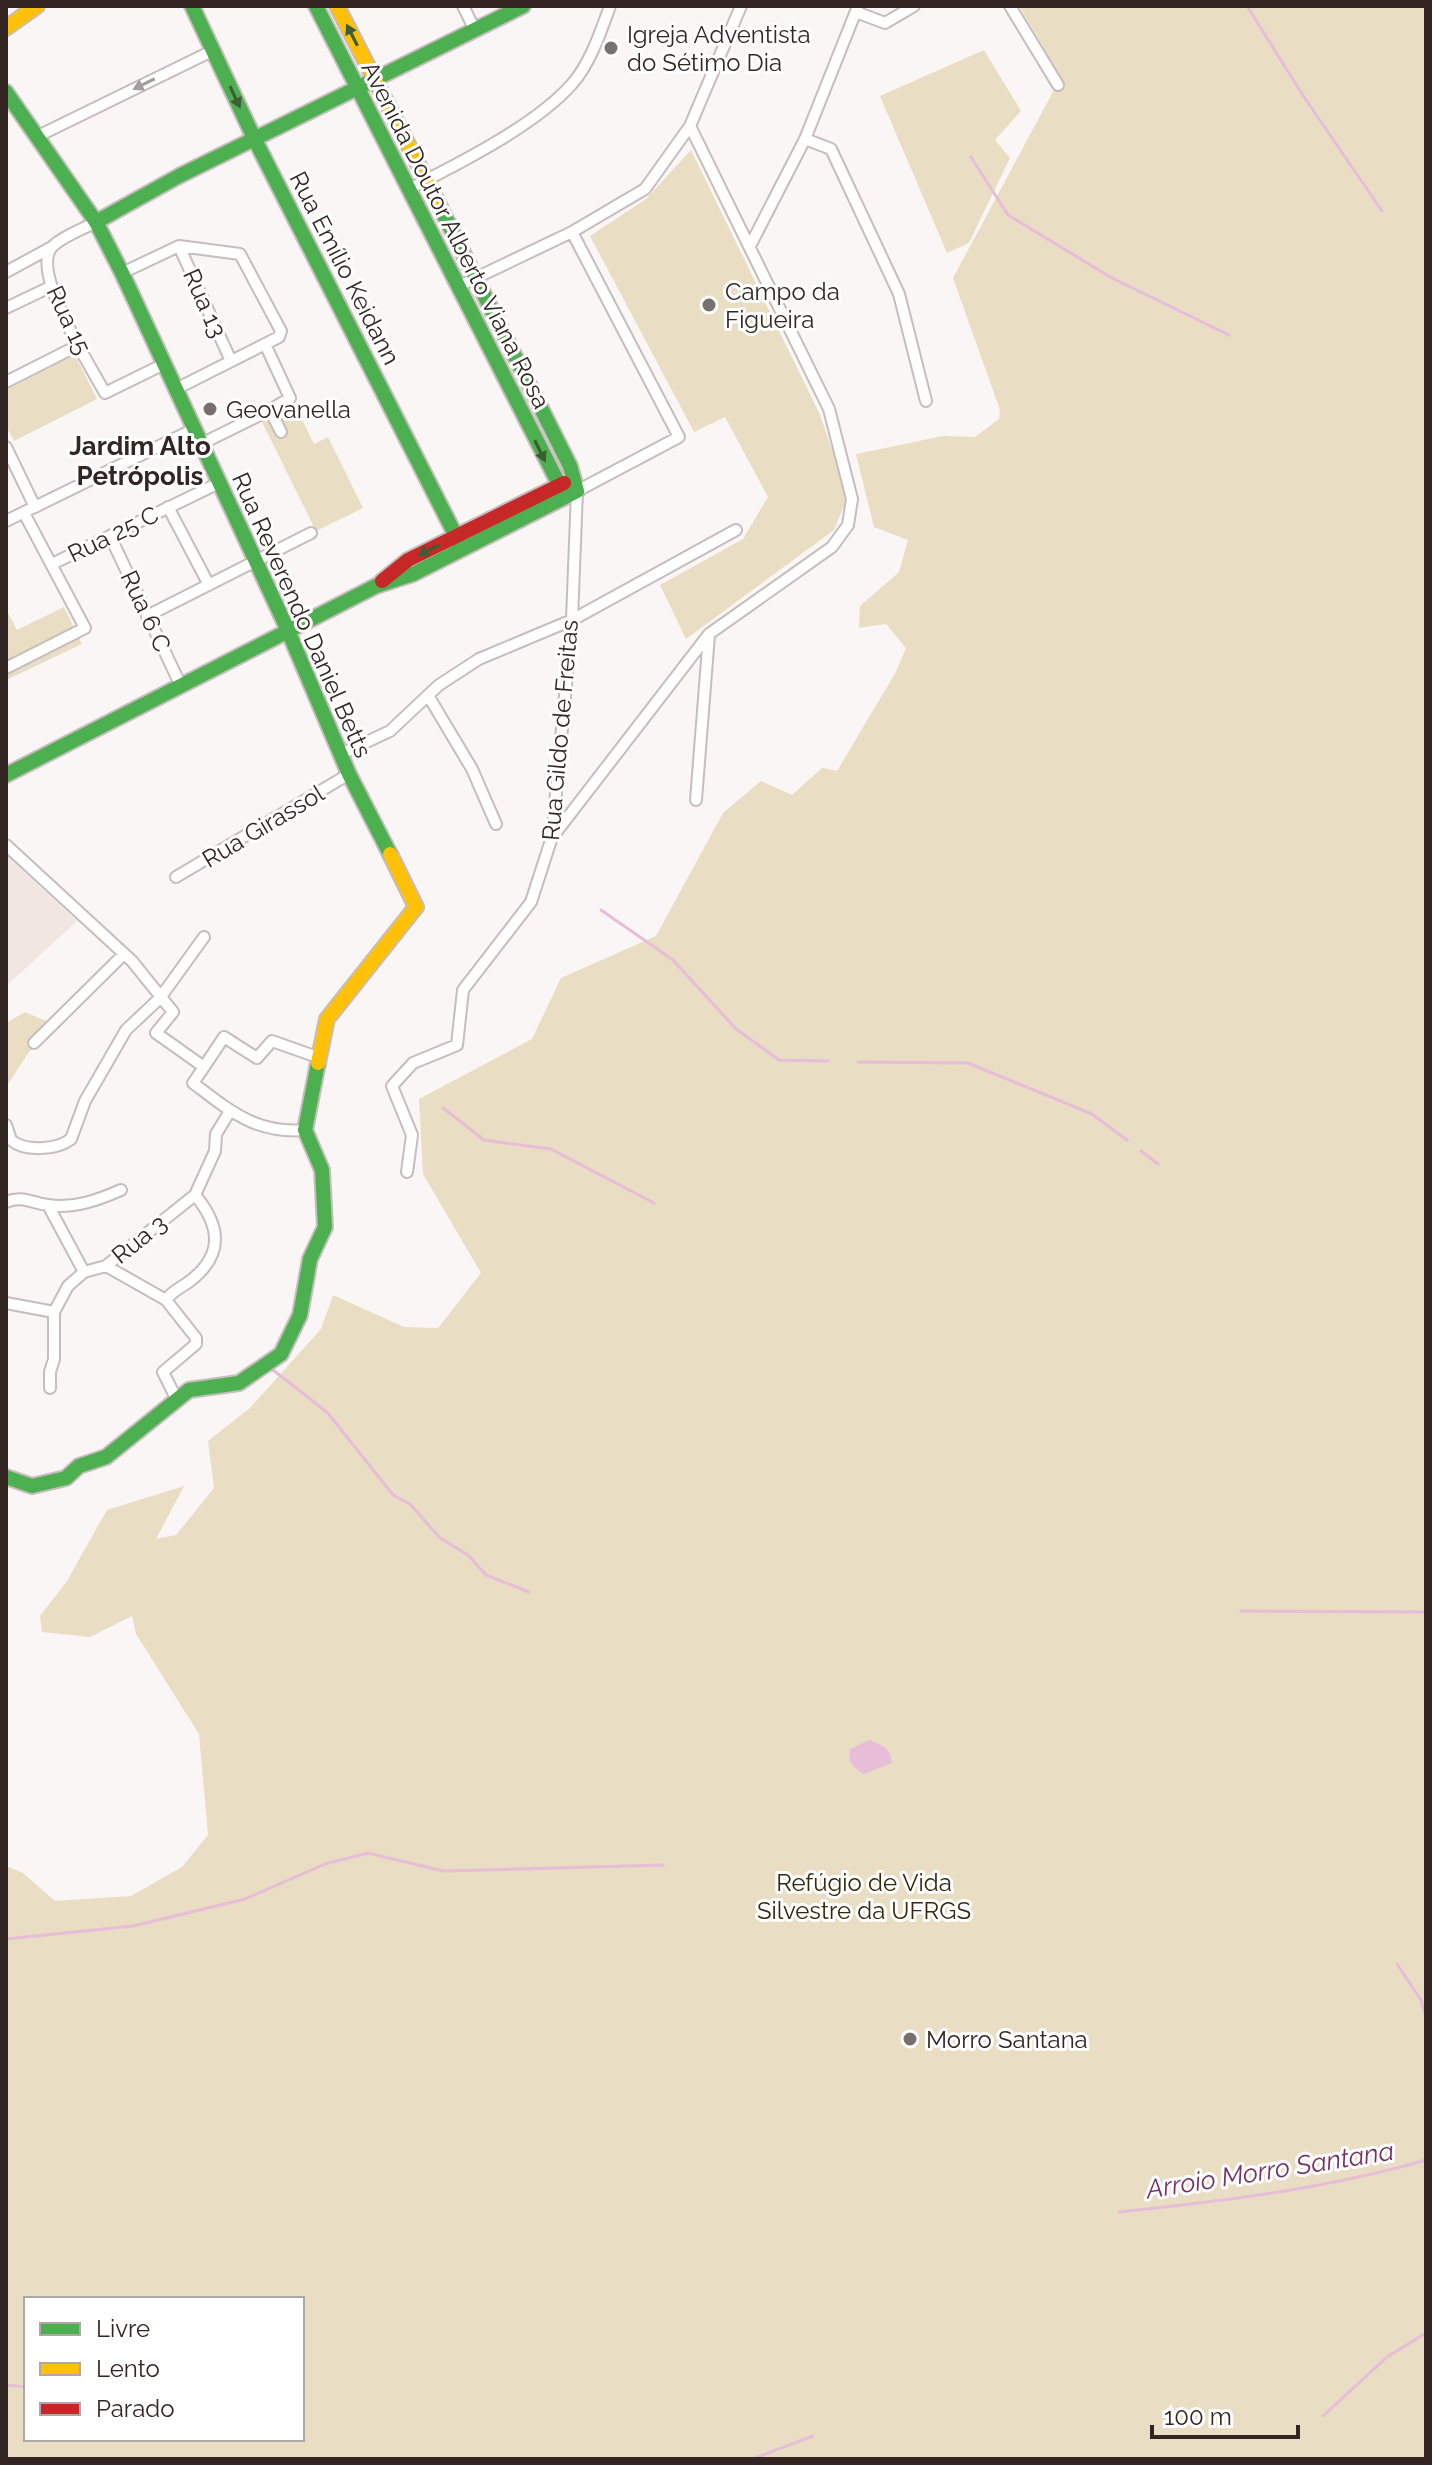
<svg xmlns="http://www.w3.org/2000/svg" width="1432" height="2465" font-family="Raleway,sans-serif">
<rect width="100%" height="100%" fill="#faf6f5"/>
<!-- built -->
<path fill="#f2e6e3" d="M6,855L77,921L6,986Z"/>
<!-- green -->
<path fill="#e9ddc3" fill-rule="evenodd" d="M1019,6H1426V2459H6V1866L23,1873L55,1901L131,1896L182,1867L208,1835L199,1734L136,1634L132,1616L90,1637L42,1632L40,1616L67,1581L107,1510L184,1486L156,1539L176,1535L214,1488L208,1441L250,1408L321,1329L333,1295L404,1327L438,1328L481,1273L423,1174L419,1099L532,1039L561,978L656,936L723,813L761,781L792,795L822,768L837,771L896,672L906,648L886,624L859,628L860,606L899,572L908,540L874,527L856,454L943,436L975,437L999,419L1000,410L953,278L1061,77ZM26,2299H302V2439H26Z
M984,50L1021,111L995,140L1010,158L969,243L947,253L880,96Z
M691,150L820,415L848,496L834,530L686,639L660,585L743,539L768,497L725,417L694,432L590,236L646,199Z
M75,355L97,399L14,441L6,426V390Z
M294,403L314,444L328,437L363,508L316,531L261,420Z
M64,607L82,644L6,680V609L17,630Z
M25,1012L56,1025L29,1052L6,1087V1023Z"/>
<!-- water -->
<path fill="#e7bdd8" d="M869,1740C883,1745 890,1748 892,1763L864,1774C852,1767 848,1763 850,1749Z"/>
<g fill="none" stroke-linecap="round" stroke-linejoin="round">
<!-- stream -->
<path stroke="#e7bdd8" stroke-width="3" d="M1247,6L1304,97L1382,211
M971,157L1008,215L1112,278L1229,335
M601,910L673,960L736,1029L779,1060L829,1061
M858,1062L968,1063L1092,1114L1127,1140
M443,1108L484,1140L551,1149L654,1203
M1141,1151L1158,1164
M273,1370L327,1412L393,1495L410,1504L440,1538L468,1555L486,1575L529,1592
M1241,1611L1426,1612
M6,1939L133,1926L245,1899L325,1864L368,1853L443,1871L663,1865
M1397,1964L1421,2000L1426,2017
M1119,2212C1223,2201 1325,2189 1426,2160
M6,2385L26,2387
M1323,2416L1387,2357L1426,2333
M752,2459L813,2436"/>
<defs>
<path id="street" d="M463,6L475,30
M1010,6L1058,85
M856,12L885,23L914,6
M36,137L214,50
M805,139L831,149L899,294L926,401
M411,188C460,163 536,125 572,84C590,64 601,31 610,6
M96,222C83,229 61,237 52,247C30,272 91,367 105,393L164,364
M179,246L231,361
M750,246L805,139L858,6
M6,272L52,247
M122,273L179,246L240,254L281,331L279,337L176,389
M459,286L572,232L645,189L690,126L741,6
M6,308L50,287
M265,344L290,398L270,410
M6,382L79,345
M201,444L270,410L281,432
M6,447L35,507
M168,507L209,585
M6,521L194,429
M110,536L181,686
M52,564L219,483
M147,616L311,533
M6,668L85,628L24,513
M429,697L472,769L496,824
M341,754L390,731L439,685L479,659L572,620L736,530
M696,800L709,635
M554,835L709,634L832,547L848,525L852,499L829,409L690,126
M6,845L132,961L173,1012L156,1033L204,1067L224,1037L257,1058L272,1041L320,1058
M176,877L349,774
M34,1043L124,954
M204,1067L193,1083C230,1111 256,1134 305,1130
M6,1125L11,1140C25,1152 57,1150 71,1139L85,1101L126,1030L160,998L204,937
M407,1172L412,1135L392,1086L413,1063L457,1045L463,990L531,902L552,837L572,620L577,491L679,437L572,232
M6,1202C23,1195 31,1203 48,1205C74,1209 98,1200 121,1190
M48,1205L84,1272
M106,1266L166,1300L196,1338V1344L163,1372L177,1400
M166,1300C173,1290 181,1288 190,1281C225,1254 220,1225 195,1195
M6,1303L54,1312L68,1286L84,1272L106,1266L195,1195L215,1151L216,1134L230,1111
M50,1388V1372L54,1359V1312"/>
<path id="fast" d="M192,6L254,138L462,548
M316,6L565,496
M6,92L96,222L122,273L286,626L349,774L390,854
M96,222L179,176L523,6
M6,775L376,586L413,574L577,491L570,466L438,203
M6,1477L32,1486L66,1478L79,1466L106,1457L189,1390L239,1383L281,1354L300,1315L310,1259L325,1227L322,1170L305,1130L318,1063"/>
<path id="slow" d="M337,6L438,203
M6,28L37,6
M318,1063L327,1019L416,907L390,854"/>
<path id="jam" d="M382,581L408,560L564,483"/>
</defs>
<!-- street casing -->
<use href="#street" stroke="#c6bdbc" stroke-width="14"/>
<!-- fast casing -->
<use href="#fast" stroke="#c6bdbc" stroke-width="18"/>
<!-- slow casing -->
<use href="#slow" stroke="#c6bdbc" stroke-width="18"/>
<!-- jam casing -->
<use href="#jam" stroke="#c6bdbc" stroke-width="18"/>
<!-- street -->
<use href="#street" stroke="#fefefe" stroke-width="10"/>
<!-- fast -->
<use href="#fast" stroke="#4caf50" stroke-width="14"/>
<!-- slow -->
<use href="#slow" stroke="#ffc107" stroke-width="14"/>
<!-- jam -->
<use href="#jam" stroke="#c62828" stroke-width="14"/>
</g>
<!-- one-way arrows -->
<defs><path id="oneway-solid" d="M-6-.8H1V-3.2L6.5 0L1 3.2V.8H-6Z" transform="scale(2)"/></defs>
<g fill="#3d5d34">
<use href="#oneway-solid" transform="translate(352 35) rotate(-117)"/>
<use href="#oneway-solid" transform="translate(235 97) rotate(65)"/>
<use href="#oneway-solid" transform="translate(540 451) rotate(64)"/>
<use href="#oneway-solid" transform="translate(429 550) rotate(153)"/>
</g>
<use fill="#a39d9b" href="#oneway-solid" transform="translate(144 84) rotate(154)"/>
<!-- markers -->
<g fill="#796f6c" stroke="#fff" stroke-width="3">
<circle cx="611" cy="48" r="8"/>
<circle cx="709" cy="305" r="8"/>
<circle cx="210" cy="409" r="8"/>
<circle cx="910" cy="2039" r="8"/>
</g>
<g text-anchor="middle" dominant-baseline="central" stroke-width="6" stroke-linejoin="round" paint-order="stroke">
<!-- poi labels -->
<g font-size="24" fill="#332622" stroke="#fff" text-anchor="start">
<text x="627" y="34">Igreja Adventista<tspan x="627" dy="28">do Sétimo Dia</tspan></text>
<text x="725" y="291">Campo da<tspan x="725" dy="28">Figueira</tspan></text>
<text x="226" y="409">Geovanella</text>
<text x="926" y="2039">Morro Santana</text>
</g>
<!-- street labels -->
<g font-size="24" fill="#332622" stroke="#fff">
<text transform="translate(456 235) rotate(63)">Avenida Doutor Alberto Viana Rosa</text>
<text transform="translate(345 268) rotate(63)">Rua Emílio Keidann</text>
<text transform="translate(205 303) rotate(66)">Rua 13</text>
<text transform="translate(69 320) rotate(65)">Rua 15</text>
<text transform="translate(113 534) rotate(-26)">Rua 25 C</text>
<text transform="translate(146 611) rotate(65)">Rua 6 C</text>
<text transform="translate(302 615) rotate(66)">Rua Reverendo Daniel Betts</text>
<text transform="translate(560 730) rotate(-85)">Rua Gildo de Freitas</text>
<text transform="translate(263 826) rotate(-31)">Rua Girassol</text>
<text transform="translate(139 1239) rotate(-39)">Rua 3</text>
</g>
<!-- park labels -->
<g font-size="24" fill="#32280b" stroke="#fff">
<text x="864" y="1882">Refúgio de Vida<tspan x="864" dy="28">Silvestre da UFRGS</tspan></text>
</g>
<!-- neighbourhood labels -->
<g font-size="26" font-weight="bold" fill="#332622" stroke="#fff">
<text x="140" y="446">Jardim Alto<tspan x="140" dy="30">Petrópolis</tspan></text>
</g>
<!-- water labels -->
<g font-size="26" font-style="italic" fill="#773265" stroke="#fff">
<text transform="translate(1270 2170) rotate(-9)">Arroio Morro Santana</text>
</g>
</g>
<!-- border -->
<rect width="1432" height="2465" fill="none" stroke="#332622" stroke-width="16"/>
<!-- legend -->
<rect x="24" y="2297" width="280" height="144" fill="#ffffff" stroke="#ada8a7" stroke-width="2"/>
<rect x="40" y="2323" width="40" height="12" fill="#4caf50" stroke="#ada8a7" stroke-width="2"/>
<text x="96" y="2337" font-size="24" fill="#332622">Livre</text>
<rect x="40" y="2363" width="40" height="12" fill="#ffc107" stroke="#ada8a7" stroke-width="2"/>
<text x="96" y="2377" font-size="24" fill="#332622">Lento</text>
<rect x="40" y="2403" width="40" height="12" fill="#c62828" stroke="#ada8a7" stroke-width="2"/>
<text x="96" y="2417" font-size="24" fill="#332622">Parado</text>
<!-- scale -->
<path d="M1152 2425v12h146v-12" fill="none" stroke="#332622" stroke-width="4"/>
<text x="1164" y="2425" font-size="24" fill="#332622" stroke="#ffffff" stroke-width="6" paint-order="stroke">100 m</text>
</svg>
